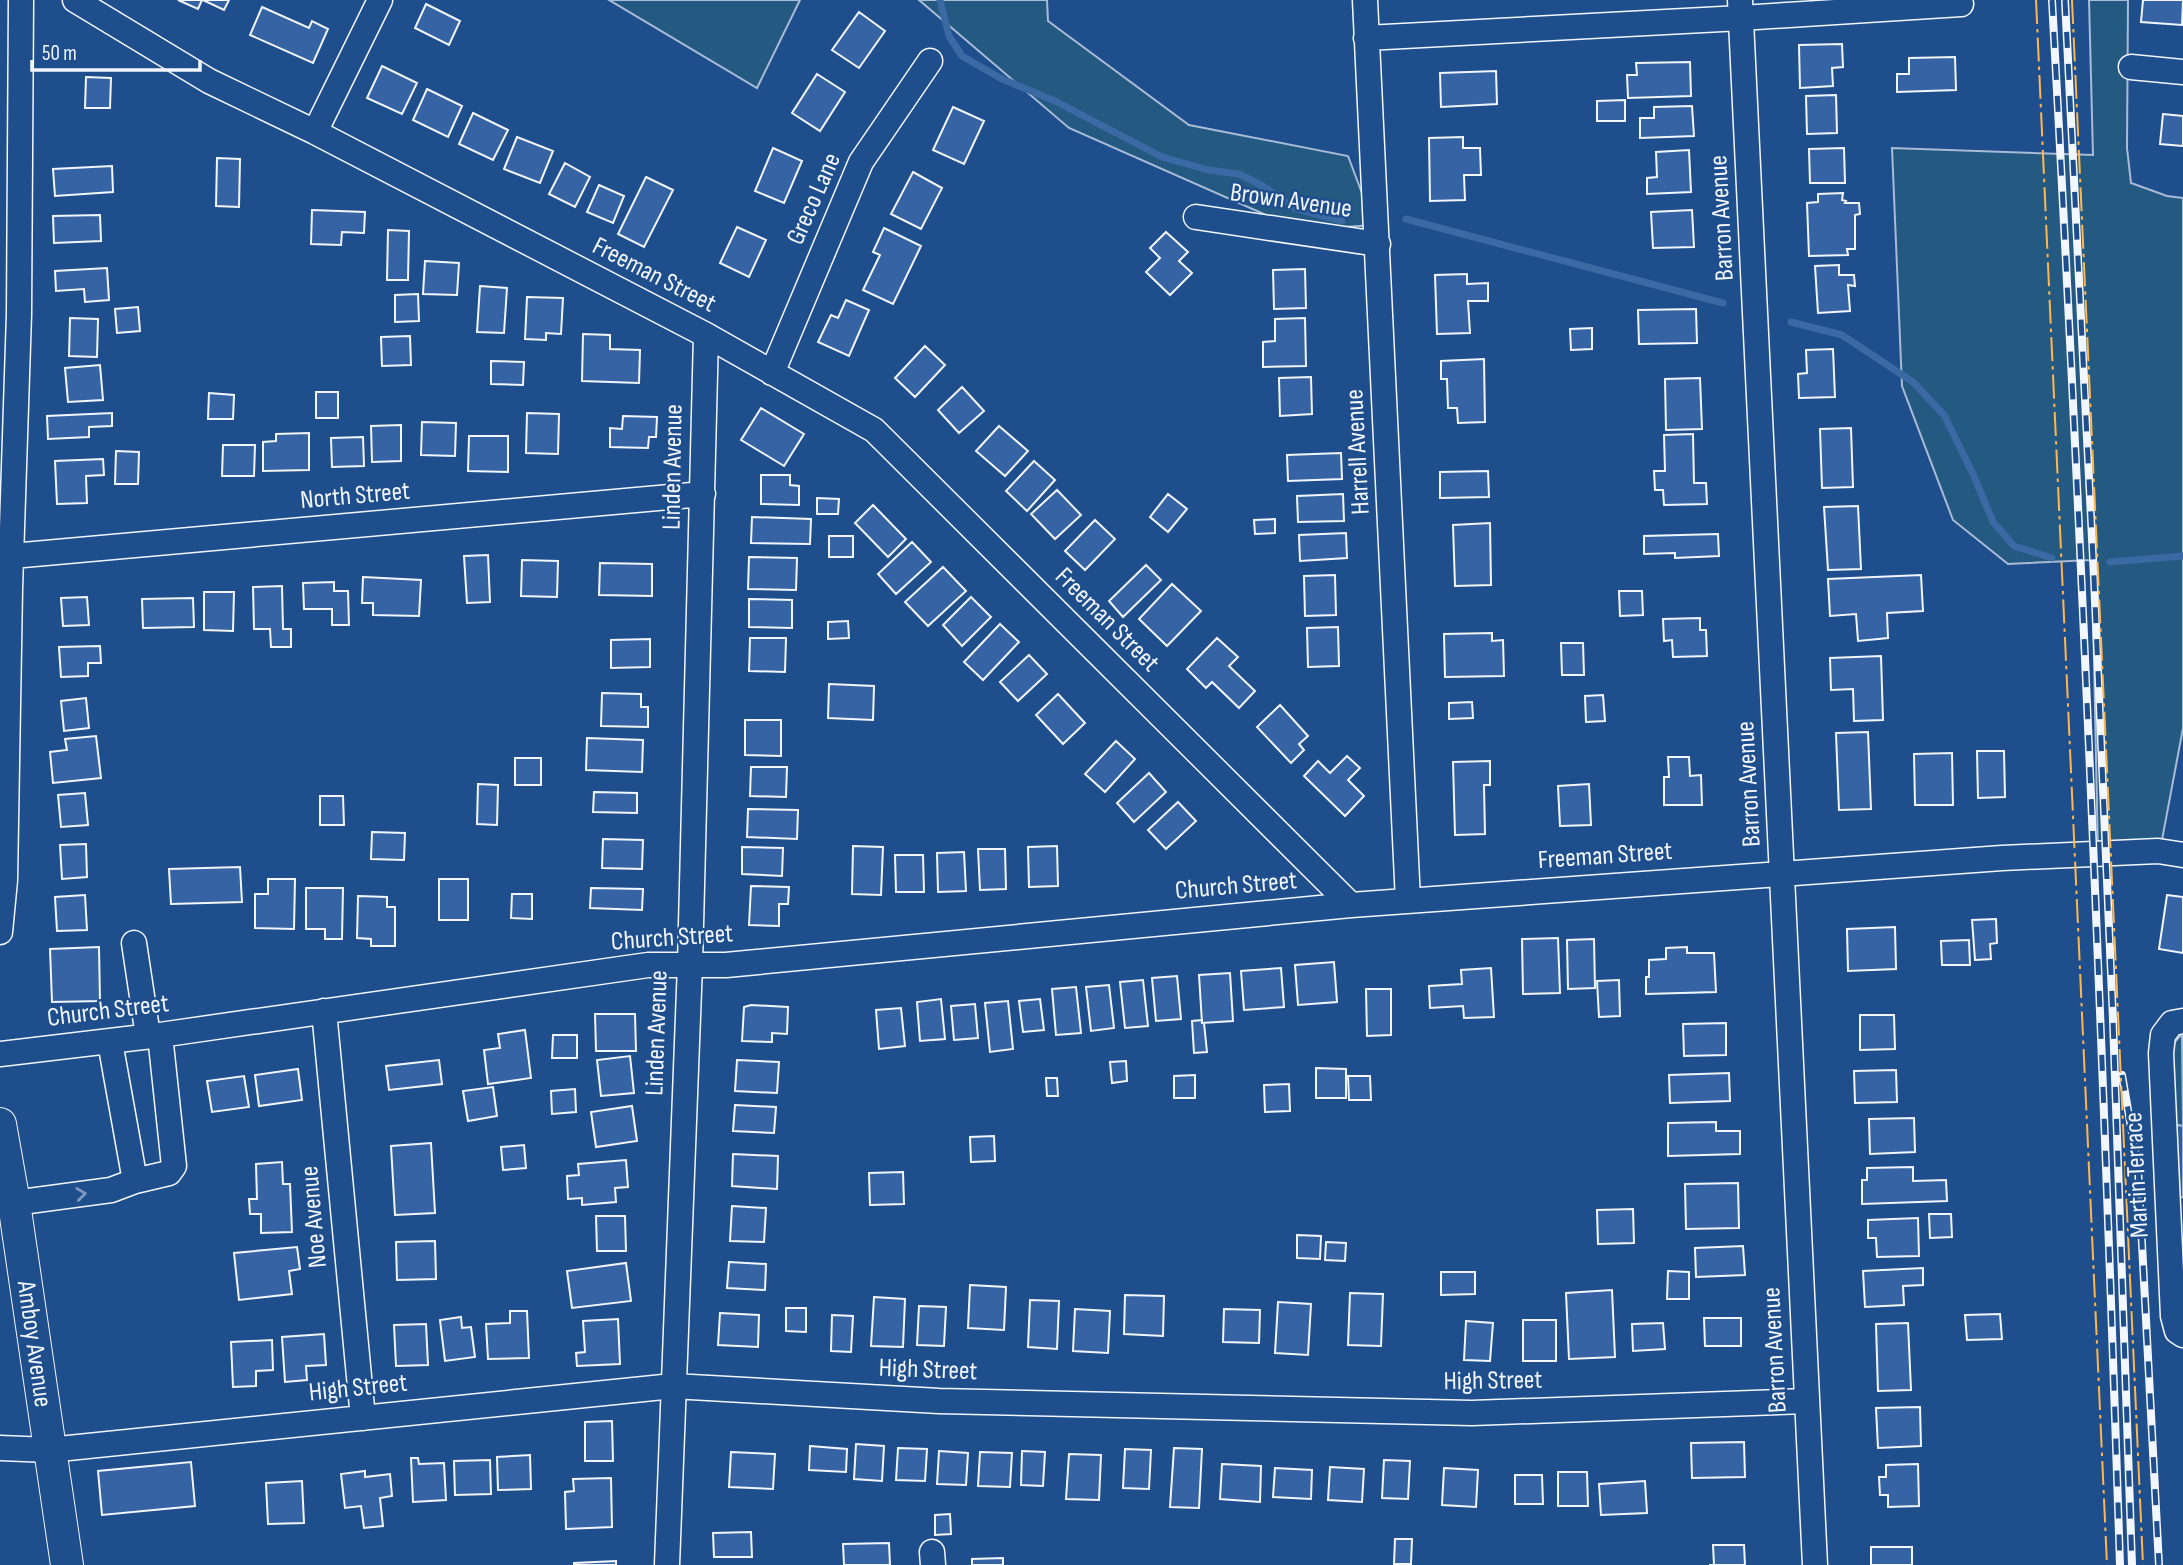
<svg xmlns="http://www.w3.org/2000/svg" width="2183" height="1565" font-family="'Sofia Sans Condensed',sans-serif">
<rect width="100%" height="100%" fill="#1f4e8c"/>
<!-- green -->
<path fill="#245a82" stroke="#a8bbd7" stroke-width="2" d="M609,0H800L757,88Z
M919,0H1047L1048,21L1189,125L1348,156L1374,225L1300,230L1069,128Z
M2089,0H2128L2127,148L2131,183L2167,196L2183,198V728L2159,856L2098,855L2092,560L2008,564L1953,520L1902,386L1892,148L2093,155Z
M2182,1034L2183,1126L2176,1125L2172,1045Z"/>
<!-- parking -->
<path fill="#305b95" stroke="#a8bbd7" stroke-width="2" d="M2176,1125L2183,1126V1197L2180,1198Z"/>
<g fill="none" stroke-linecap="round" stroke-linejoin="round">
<!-- stream -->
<path stroke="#3b69a3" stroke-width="7" d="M940,0L949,36L962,56L1002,79L1055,101L1162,157L1208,170L1239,174L1263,186L1294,208L1342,221
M1406,219L1723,303
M1791,322L1842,335L1913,382L1944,415L1973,474L1993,522L2014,546L2052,558
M2110,562L2183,556"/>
</g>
<!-- building -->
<path fill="#3563a3" stroke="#f2f6ff" stroke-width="2" d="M178,0H202L198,9Z
M203,0H229L224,10Z
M2143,0H2183L2182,25L2141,22Z
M426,4L460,21L449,45L415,28Z
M262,7L309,28L312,21L328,29L313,63L250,35Z
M859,12L885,31L859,68L832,50Z
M1842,44L1843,67L1832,68L1833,86L1800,88L1799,45Z
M1955,57L1956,90L1897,92V74H1909V58Z
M1690,62L1691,96L1628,98L1627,75H1637L1636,63Z
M382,66L417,83L402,114L367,98Z
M1496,71L1497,104L1441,107L1440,73Z
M817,74L845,92L820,131L792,113Z
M86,77L111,78L110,108H85Z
M427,89L462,106L448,137L413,120Z
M1836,95L1837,133L1807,134L1806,96Z
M1625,100V121H1597V101Z
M1692,106L1694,136L1640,138V118H1654V107Z
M953,107L984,121L964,164L933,150Z
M473,113L508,130L493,160L459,144Z
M2163,114L2183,116V146L2160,144Z
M517,137L553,151L540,183L504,169Z
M1463,137V148H1480L1481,175H1464L1465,200L1430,201L1429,138Z
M773,148L802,161L784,203L755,191Z
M1844,148L1845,183H1810L1809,149Z
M1689,150L1691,192L1647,194V178L1657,177L1656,152Z
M217,158L240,159L239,207L216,206Z
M565,163L590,177L575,207L549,194Z
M112,166L113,192L55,196L53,169Z
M913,172L942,188L921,229L891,214Z
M646,177L673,190L644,247L618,234Z
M599,185L624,196L613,223L587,212Z
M1843,193L1842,200L1846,201L1845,203H1859L1860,214L1855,215V249H1847L1848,255L1809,256L1807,203L1818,202V194Z
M312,210L365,212L364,233L342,232L341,245L311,244Z
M1692,210L1694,247L1653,248L1651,212Z
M100,215L101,241L54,243L53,216Z
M737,227L766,240L749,277L720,263Z
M884,228L921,246L893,304L863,290L880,255L873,252Z
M388,230L409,231L408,280H387Z
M1166,232L1188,252L1179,261L1192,273L1170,295L1146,272L1160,258L1150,248Z
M425,261L459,263L457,295L423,294Z
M1839,265V275H1854L1855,286L1848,285L1850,311L1818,313L1815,266Z
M107,268L109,300L85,302L84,289L56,291L55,271Z
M1305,269L1306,308L1274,309L1273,270Z
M1467,274V284L1488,283V301H1468L1470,333L1437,334L1435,275Z
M480,286L507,288L504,333L477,332Z
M418,294L419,321L395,322V295Z
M527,297L563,298L561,334L546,333V340L525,339Z
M846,300L869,310L849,356L818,342L831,315L838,318Z
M138,307L140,331L117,333L115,309Z
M1696,309L1697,343L1639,344L1638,310Z
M70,318L98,319L97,357L69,356Z
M1305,318L1306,366L1263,367V342L1275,341V319Z
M1592,328V349L1571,350L1570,329Z
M583,334L610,335V349L640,350L639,383L582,381Z
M410,336L411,365L382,366L381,337Z
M925,346L945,365L915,397L895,378Z
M1833,349L1835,397L1799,398L1798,374L1807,373L1806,350Z
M1484,359L1485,422L1458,423L1457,408H1448L1447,379H1441V361Z
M491,361L524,362L523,385L491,384Z
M100,365L103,400L68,402L65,368Z
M1311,377L1312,414L1280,416L1279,378Z
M1700,378L1702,429L1666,430L1665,379Z
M962,387L984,411L959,433L938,410Z
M316,392H338V418H316Z
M209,393L234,395L233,419H208Z
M761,408L804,434L784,466L741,440Z
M112,413V426L89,427V437L48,439L47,416Z
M527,413L559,414L558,454L526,453Z
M623,416L657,417L656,437H649L648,448L610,447V428L622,429Z
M422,422L456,423L455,456L421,455Z
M401,425V461L372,462L371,426Z
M999,426L1028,451L1005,476L976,451Z
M1851,428L1853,487L1822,488L1820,429Z
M309,433V470L263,471V442L276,441V434Z
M1693,434L1694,483H1706L1707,504L1664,505L1663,490H1655L1654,471H1665L1664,435Z
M469,436H508V472L468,471Z
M363,437L364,466L332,467L331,438Z
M223,445H255L254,476H222Z
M116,451L139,452L138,484H115Z
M1341,453L1342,479L1288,481L1287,455Z
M103,459L104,475L86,476L87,503L57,504L55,461Z
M1034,461L1055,480L1027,511L1006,491Z
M1488,471L1489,497L1440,498V472Z
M761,475H790V485L799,486V505L761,504Z
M1057,490L1081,515L1055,539L1031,514Z
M1168,494L1187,509L1168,532L1150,517Z
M1343,494L1344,521L1298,522L1297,496Z
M817,498L839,499L838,514H817Z
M873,505L906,539L888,557L855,523Z
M1858,506L1861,569L1828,570L1824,507Z
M752,517L811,519L810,544L751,543Z
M1275,519V533L1255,534L1254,520Z
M1095,520L1115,539L1085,570L1065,551Z
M1490,523L1491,585L1455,586L1453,525Z
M1346,533L1347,558L1300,561L1299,535Z
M1718,534L1719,556L1675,558V553L1644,554V536Z
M829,536H853V557H829Z
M912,542L931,562L896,594L878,574Z
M488,555L490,602L467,603L464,556Z
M749,557L797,558L796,590L748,589Z
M522,560L558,561L557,597L521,596Z
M600,563L652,564V596L599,595Z
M1146,565L1161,580L1123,617L1109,601Z
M943,567L966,591L928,626L905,602Z
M1335,575L1336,615L1305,616L1304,576Z
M1921,575L1923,611L1887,613L1888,638L1858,641L1856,614L1830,616L1828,579Z
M363,577L421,580L419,616L373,615V603H362Z
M334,582V591H348L349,625H332V609H304L303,583Z
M1172,584L1201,611L1167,646L1139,619Z
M282,586L283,629H291V647H271L270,629H254L253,587Z
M1619,591H1642L1643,615L1620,616Z
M204,592H234L233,631L204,630Z
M87,597L89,625L63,626L61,598Z
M971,597L991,617L962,646L943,625Z
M193,598L194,627L143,628L142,599Z
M749,599L792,600V628L749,627Z
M1700,618V630H1706L1707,656L1673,657L1672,640L1664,641L1663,619Z
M848,621L849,638L828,639V622Z
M1000,624L1019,642L983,680L964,662Z
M1338,627L1339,666L1308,667L1307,628Z
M1492,633V641L1503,640L1504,676L1445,677L1444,634Z
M750,638H786L785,672L749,671Z
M1217,638L1238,657L1229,666L1255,691L1239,708L1212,682L1206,688L1187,669Z
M650,639V667L611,668V640Z
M1561,643H1583L1584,675H1562Z
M100,646L101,663H88V676L61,677L59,647Z
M1029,655L1047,674L1018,701L1000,682Z
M1881,656L1883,720L1854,721L1853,689L1831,690L1830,658Z
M829,684L874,686L873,720L828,718Z
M602,693L641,694V707H648V727L601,726Z
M1058,694L1085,723L1063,744L1036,715Z
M1603,695L1605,721L1586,722L1585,696Z
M86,698L89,728L64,731L61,701Z
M1472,702L1473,718L1449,719V703Z
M1280,705L1308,736L1299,744L1304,750L1291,763L1257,727Z
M745,720H781V756L745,755Z
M1868,732L1871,809L1839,810L1836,733Z
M96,736L101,778L53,783L50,752L67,750L65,739Z
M587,738L643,740L642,772L586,770Z
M1116,741L1135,759L1105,792L1085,774Z
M1977,751H2004L2005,797L1978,798Z
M1952,753L1953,805H1915L1914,754Z
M1347,756L1360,768L1348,780L1364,796L1345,816L1304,776L1318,761L1330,773Z
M1668,757H1689L1690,776L1701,775L1702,805H1664V777H1669Z
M515,758H541V785H515Z
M1490,761V785H1484L1485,834L1455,835L1453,762Z
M751,767H787L786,797L750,796Z
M1149,773L1166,792L1134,822L1117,803Z
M478,784L498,785L497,825L477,824Z
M1589,784L1591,825L1560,826L1558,786Z
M594,792L637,793V813L593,812Z
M85,793L88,825L61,827L58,795Z
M320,796H343L344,825H320Z
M1178,802L1196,821L1166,849L1148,830Z
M748,809L798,810L797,839L747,837Z
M372,832L405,833L404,860L371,859Z
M603,839L643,840L642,869L602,868Z
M86,844L87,877L62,879L60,845Z
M853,846L883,847L881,895L852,894Z
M1057,846L1058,886L1029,887L1028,847Z
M742,847L783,848L782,876L742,874Z
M978,849H1005L1006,889L980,890Z
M964,852L966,891L938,892L937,853Z
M895,855H923L924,892H896Z
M240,867L242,902L171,904L169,869Z
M268,879H295L294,929L255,928V894H268Z
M439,879H468V920H439Z
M751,886L789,887L788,904H779V926L749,925Z
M306,888H343L342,939H325V929H306Z
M591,888L643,889L642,910L590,908Z
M512,894H532V919L511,918Z
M85,895L87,930L57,931L55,897Z
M2167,895L2183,897V953L2159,949Z
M358,896L387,897V907H395V946H371V939L357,938Z
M1996,919L1997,943L1990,944L1991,959L1975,960L1972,920Z
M1895,927L1896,969L1848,971L1847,929Z
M1558,938L1560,993L1523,994L1522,939Z
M1594,939L1595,988L1568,989L1567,940Z
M1969,940L1970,965H1942L1941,941Z
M99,947L100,1001L52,1002L50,949Z
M1687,947V953H1714L1716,992L1646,994V977H1649V960L1666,959V948Z
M1334,962L1337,1002L1298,1005L1295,965Z
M1281,968L1284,1007L1244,1010L1241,971Z
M1491,968L1494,1017L1464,1018L1463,1006L1430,1008L1429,986L1462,984L1461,970Z
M1230,973L1233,1021L1202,1023L1199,975Z
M1177,976L1181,1019L1156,1021L1152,978Z
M1143,980L1148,1026L1125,1028L1120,982Z
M1619,980L1620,1016L1599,1017L1597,981Z
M1109,985L1114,1028L1091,1031L1086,987Z
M1076,987L1081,1033L1056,1035L1052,989Z
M1366,989H1391V1035L1367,1036Z
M941,999L945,1039L920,1041L917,1002Z
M1040,999L1044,1030L1023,1032L1019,1001Z
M1008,1001L1013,1049L990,1052L985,1003Z
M975,1004L978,1038L954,1040L951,1006Z
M751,1005L788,1007L787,1034L772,1033V1042L742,1041L744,1007Z
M901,1008L905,1046L879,1049L876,1010Z
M595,1014H635L636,1051H596Z
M1860,1015H1894L1895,1049L1860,1050Z
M1202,1020V1023H1204L1207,1052L1194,1053L1192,1021Z
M1726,1023V1055L1684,1056L1683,1024Z
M525,1030L531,1078L488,1084L484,1050L500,1048L498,1034Z
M553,1035H577V1058H552Z
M630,1056L634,1093L601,1096L597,1060Z
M439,1060L442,1084L389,1090L386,1066Z
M737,1060L779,1062L777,1093L735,1091Z
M1126,1061L1127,1081L1112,1083L1110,1062Z
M1316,1068L1346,1069V1098H1316Z
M298,1069L302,1100L259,1106L255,1075Z
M1896,1070L1897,1102L1855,1103L1854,1071Z
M1729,1073L1730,1101L1670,1103L1669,1075Z
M1195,1075V1098H1174V1076Z
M244,1076L249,1107L212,1112L207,1081Z
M1348,1076H1370L1371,1100H1349Z
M1046,1078H1057L1058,1096H1047Z
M1289,1084L1290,1111L1265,1112L1264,1085Z
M493,1087L497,1116L468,1121L463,1091Z
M575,1089L576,1112L552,1114L551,1091Z
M735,1105L776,1107L774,1133L733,1131Z
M632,1106L637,1141L596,1147L591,1112Z
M1914,1118L1915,1152L1870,1154L1869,1119Z
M1716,1122V1131H1740V1154L1668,1156V1123Z
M994,1136L995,1161L971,1162L970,1137Z
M431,1143L435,1213L395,1215L391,1146Z
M524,1145L526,1168L503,1170L501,1147Z
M733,1154L778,1156L777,1189L732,1186Z
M626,1160L628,1187L615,1188L616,1202L582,1205V1198L568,1199L567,1176L579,1175L578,1164Z
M282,1162L283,1184H290L292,1232L261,1233V1214H250L249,1199H257L256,1164Z
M1913,1167V1181L1946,1180L1947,1201L1862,1204V1180H1867V1168Z
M903,1172L904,1204L870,1205L869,1173Z
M1738,1183L1739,1228L1686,1229L1685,1184Z
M732,1206L766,1208L764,1242L730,1241Z
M1633,1209L1634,1243L1598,1244L1597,1210Z
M1929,1214H1951L1952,1237L1930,1238Z
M596,1216H625L626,1251H597Z
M1918,1218L1919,1256L1877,1257L1876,1238H1868V1220Z
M1297,1235L1321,1236L1320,1259L1297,1258Z
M435,1241L436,1279L397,1280L396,1242Z
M1326,1242L1346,1243L1345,1261L1325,1260Z
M1743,1246L1745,1275L1696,1277L1695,1248Z
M297,1247L300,1269L289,1271L292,1294L239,1300L234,1253Z
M729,1262L766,1264L765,1290L727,1288Z
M626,1263L631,1301L572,1308L567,1271Z
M1923,1268V1285L1903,1286L1904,1305L1865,1307L1863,1271Z
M1668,1271L1689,1272V1299H1667Z
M1441,1272H1475V1294L1441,1295Z
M970,1285L1006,1287L1004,1330L968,1328Z
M1612,1290L1615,1357L1569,1359L1566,1293Z
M1350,1293L1383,1294L1381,1346L1348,1345Z
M1125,1295L1164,1296L1163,1336L1124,1334Z
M874,1297L905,1299L903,1347L871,1346Z
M1030,1300L1059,1301L1057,1349L1028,1347Z
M1278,1302L1311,1304L1308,1355L1275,1353Z
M919,1306L946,1307L944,1346L917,1345Z
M786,1308H806V1332L786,1331Z
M1075,1309L1110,1311L1108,1353L1073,1351Z
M1224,1309L1260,1310L1259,1343L1223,1342Z
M510,1311H527L529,1358L488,1359L486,1324L510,1323Z
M720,1313L759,1315L758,1347L718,1345Z
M2000,1314L2002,1339L1967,1340L1965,1315Z
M832,1315L853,1316L851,1352L831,1351Z
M461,1317L462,1328L471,1327L475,1357L445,1361L440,1320Z
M1704,1318H1741V1346H1705Z
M618,1319L620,1364L577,1366L576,1353L585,1352L583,1321Z
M1523,1320H1556V1361H1523Z
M1466,1321L1493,1323L1490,1361L1464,1360Z
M1663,1323L1665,1349L1633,1351L1632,1324Z
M1908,1323L1911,1390L1878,1391L1876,1324Z
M426,1324L428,1365L396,1366L394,1325Z
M324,1334L326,1365L306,1366L307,1380L285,1382L282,1337Z
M272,1340L273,1370L256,1371V1386L233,1387L231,1342Z
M1920,1407L1921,1446L1878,1448L1876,1408Z
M612,1421L613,1461H585V1422Z
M1744,1442L1745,1477L1692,1478L1691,1443Z
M856,1444L884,1446L882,1481L854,1479Z
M810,1446L847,1449L846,1472L809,1470Z
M898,1448L927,1449L925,1481L896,1480Z
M1174,1448L1202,1449L1199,1508L1170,1507Z
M1125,1449L1151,1450L1149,1489L1123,1488Z
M939,1451L968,1453L966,1485L937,1484Z
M1022,1451L1045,1452L1043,1486L1021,1485Z
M731,1452L775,1454L773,1489L729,1487Z
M980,1452L1012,1453L1010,1487L978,1486Z
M1069,1454L1101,1455L1099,1500L1066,1499Z
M530,1455L531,1489L498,1490L497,1457Z
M411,1458H418L419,1464L444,1463L446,1500L413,1502Z
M490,1460L491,1494L455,1495L454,1461Z
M1384,1460L1410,1461L1408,1499L1382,1498Z
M191,1462L195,1506L102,1515L98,1471Z
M1222,1464L1261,1466L1260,1502L1220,1499Z
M1918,1464L1919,1506L1888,1507V1495H1880L1879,1477H1886V1465Z
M1330,1467L1364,1469L1362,1502L1328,1500Z
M1275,1468L1312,1470L1311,1499L1273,1497Z
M1444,1468L1478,1470L1476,1507L1442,1505Z
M365,1471V1477L390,1474L392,1496L380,1498L383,1526L364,1528L361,1506L345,1508L341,1474Z
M1558,1472H1587L1588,1506H1558Z
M1515,1475H1542L1543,1504H1515Z
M611,1478L612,1527L566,1529L565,1492L574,1491L573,1479Z
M302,1481L304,1523L268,1524L266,1483Z
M1645,1481L1647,1513L1601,1515L1599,1484Z
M950,1514L951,1534L935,1535V1515Z
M751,1532L752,1557H714L713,1533Z
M1395,1539H1412L1411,1564H1394Z
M889,1543L890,1565H844L843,1544Z
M1713,1545H1744L1745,1565H1709H1714Z
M1871,1547H1912V1565H1871Z
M1003,1558V1565H972V1559Z
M616,1561V1565H574V1563Z"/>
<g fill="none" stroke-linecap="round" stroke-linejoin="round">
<defs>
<path id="minor" d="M75,0L209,81L315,132L706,335L874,430L1351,905L2002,858L2158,851L2183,855
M1365,0L1408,901
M1740,0L1815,1565
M1366,38L1741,18L1961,4
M2131,67L2183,72
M315,132L380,0
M1196,217L1378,244
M772,373L861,162L930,61
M12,556L703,494
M0,932L5,880L10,589L19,314L21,0
M134,943L148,1036
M324,1011L363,1418
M2183,1021L2172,1023L2163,1035L2161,1053L2173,1316L2177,1331L2183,1335
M0,1054L160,1035L648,965H726L1351,905
M135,1181L169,1173L174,1166L160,1035
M0,1202L14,1203L111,1190L135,1181L110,1042
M0,1448L49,1450L673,1386L939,1401L1472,1413L1807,1401
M932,1552L933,1565
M667,1565L690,964L706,335"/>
<path id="major" d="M0,1124L14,1203L67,1565"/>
</defs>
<!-- minor casing -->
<use href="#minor" stroke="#f2f6ff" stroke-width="27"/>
<!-- major casing -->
<use href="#major" stroke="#f2f6ff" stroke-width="34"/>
<!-- minor -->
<use href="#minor" stroke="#1f4e8c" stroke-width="24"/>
<!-- major -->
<use href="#major" stroke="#1f4e8c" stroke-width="32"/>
<defs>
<path id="rail" d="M2052,0C2081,521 2103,1043 2120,1565
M2065,0L2094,578L2113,1020L2132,1565
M2122,1075L2138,1168L2159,1565"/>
</defs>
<!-- rail casing -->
<use href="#rail" stroke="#f2f6ff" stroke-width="8"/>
<!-- rail -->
<use href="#rail" stroke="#1f4e8c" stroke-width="5" stroke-dasharray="16" stroke-linecap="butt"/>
<!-- power -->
<path stroke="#ffb74d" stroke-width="2" stroke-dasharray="24 5 3.5 5" stroke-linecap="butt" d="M2036,0L2107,1565
M2072,0L2143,1565"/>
</g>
<!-- one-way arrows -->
<defs><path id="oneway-chevron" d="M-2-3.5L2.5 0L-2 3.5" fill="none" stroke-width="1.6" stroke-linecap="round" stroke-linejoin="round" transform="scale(1.75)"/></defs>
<use stroke="#7e9ac0" href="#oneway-chevron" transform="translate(81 1194) rotate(-7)"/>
<g text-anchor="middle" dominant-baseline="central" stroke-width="5" stroke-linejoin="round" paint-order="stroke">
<!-- street labels -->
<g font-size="26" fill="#f2f6ff" stroke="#1f4e8c">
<text transform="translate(814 199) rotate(-66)">Greco Lane</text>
<text transform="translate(1291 201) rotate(8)">Brown Avenue</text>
<text transform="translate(1722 218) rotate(-93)">Barron Avenue</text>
<text transform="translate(654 275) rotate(27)">Freeman Street</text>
<text transform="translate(1358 452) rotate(-93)">Harrell Avenue</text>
<text transform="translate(673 467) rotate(-89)">Linden Avenue</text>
<text transform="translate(355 496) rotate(-5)">North Street</text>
<text transform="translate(1107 620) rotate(45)">Freeman Street</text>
<text transform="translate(1749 784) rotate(-93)">Barron Avenue</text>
<text transform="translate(1605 856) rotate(-4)">Freeman Street</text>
<text transform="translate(1236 886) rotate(-5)">Church Street</text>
<text transform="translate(672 938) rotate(-4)">Church Street</text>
<text transform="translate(108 1011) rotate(-7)">Church Street</text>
<text transform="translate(657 1033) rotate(-88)">Linden Avenue</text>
<text transform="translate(2137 1175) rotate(-93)">Martin Terrace</text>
<text transform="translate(314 1217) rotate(-95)">Noe Avenue</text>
<text transform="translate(34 1344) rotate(82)">Amboy Avenue</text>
<text transform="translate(1775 1350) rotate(-93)">Barron Avenue</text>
<text transform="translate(928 1370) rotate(2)">High Street</text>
<text transform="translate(1493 1381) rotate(-1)">High Street</text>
<text transform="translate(358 1388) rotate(-6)">High Street</text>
</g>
</g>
<!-- scale -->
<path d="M32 60v10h168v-10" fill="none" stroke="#f2f6ff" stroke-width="3.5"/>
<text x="42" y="60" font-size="21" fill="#f2f6ff" stroke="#1f4e8c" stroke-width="5" paint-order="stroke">50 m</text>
</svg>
